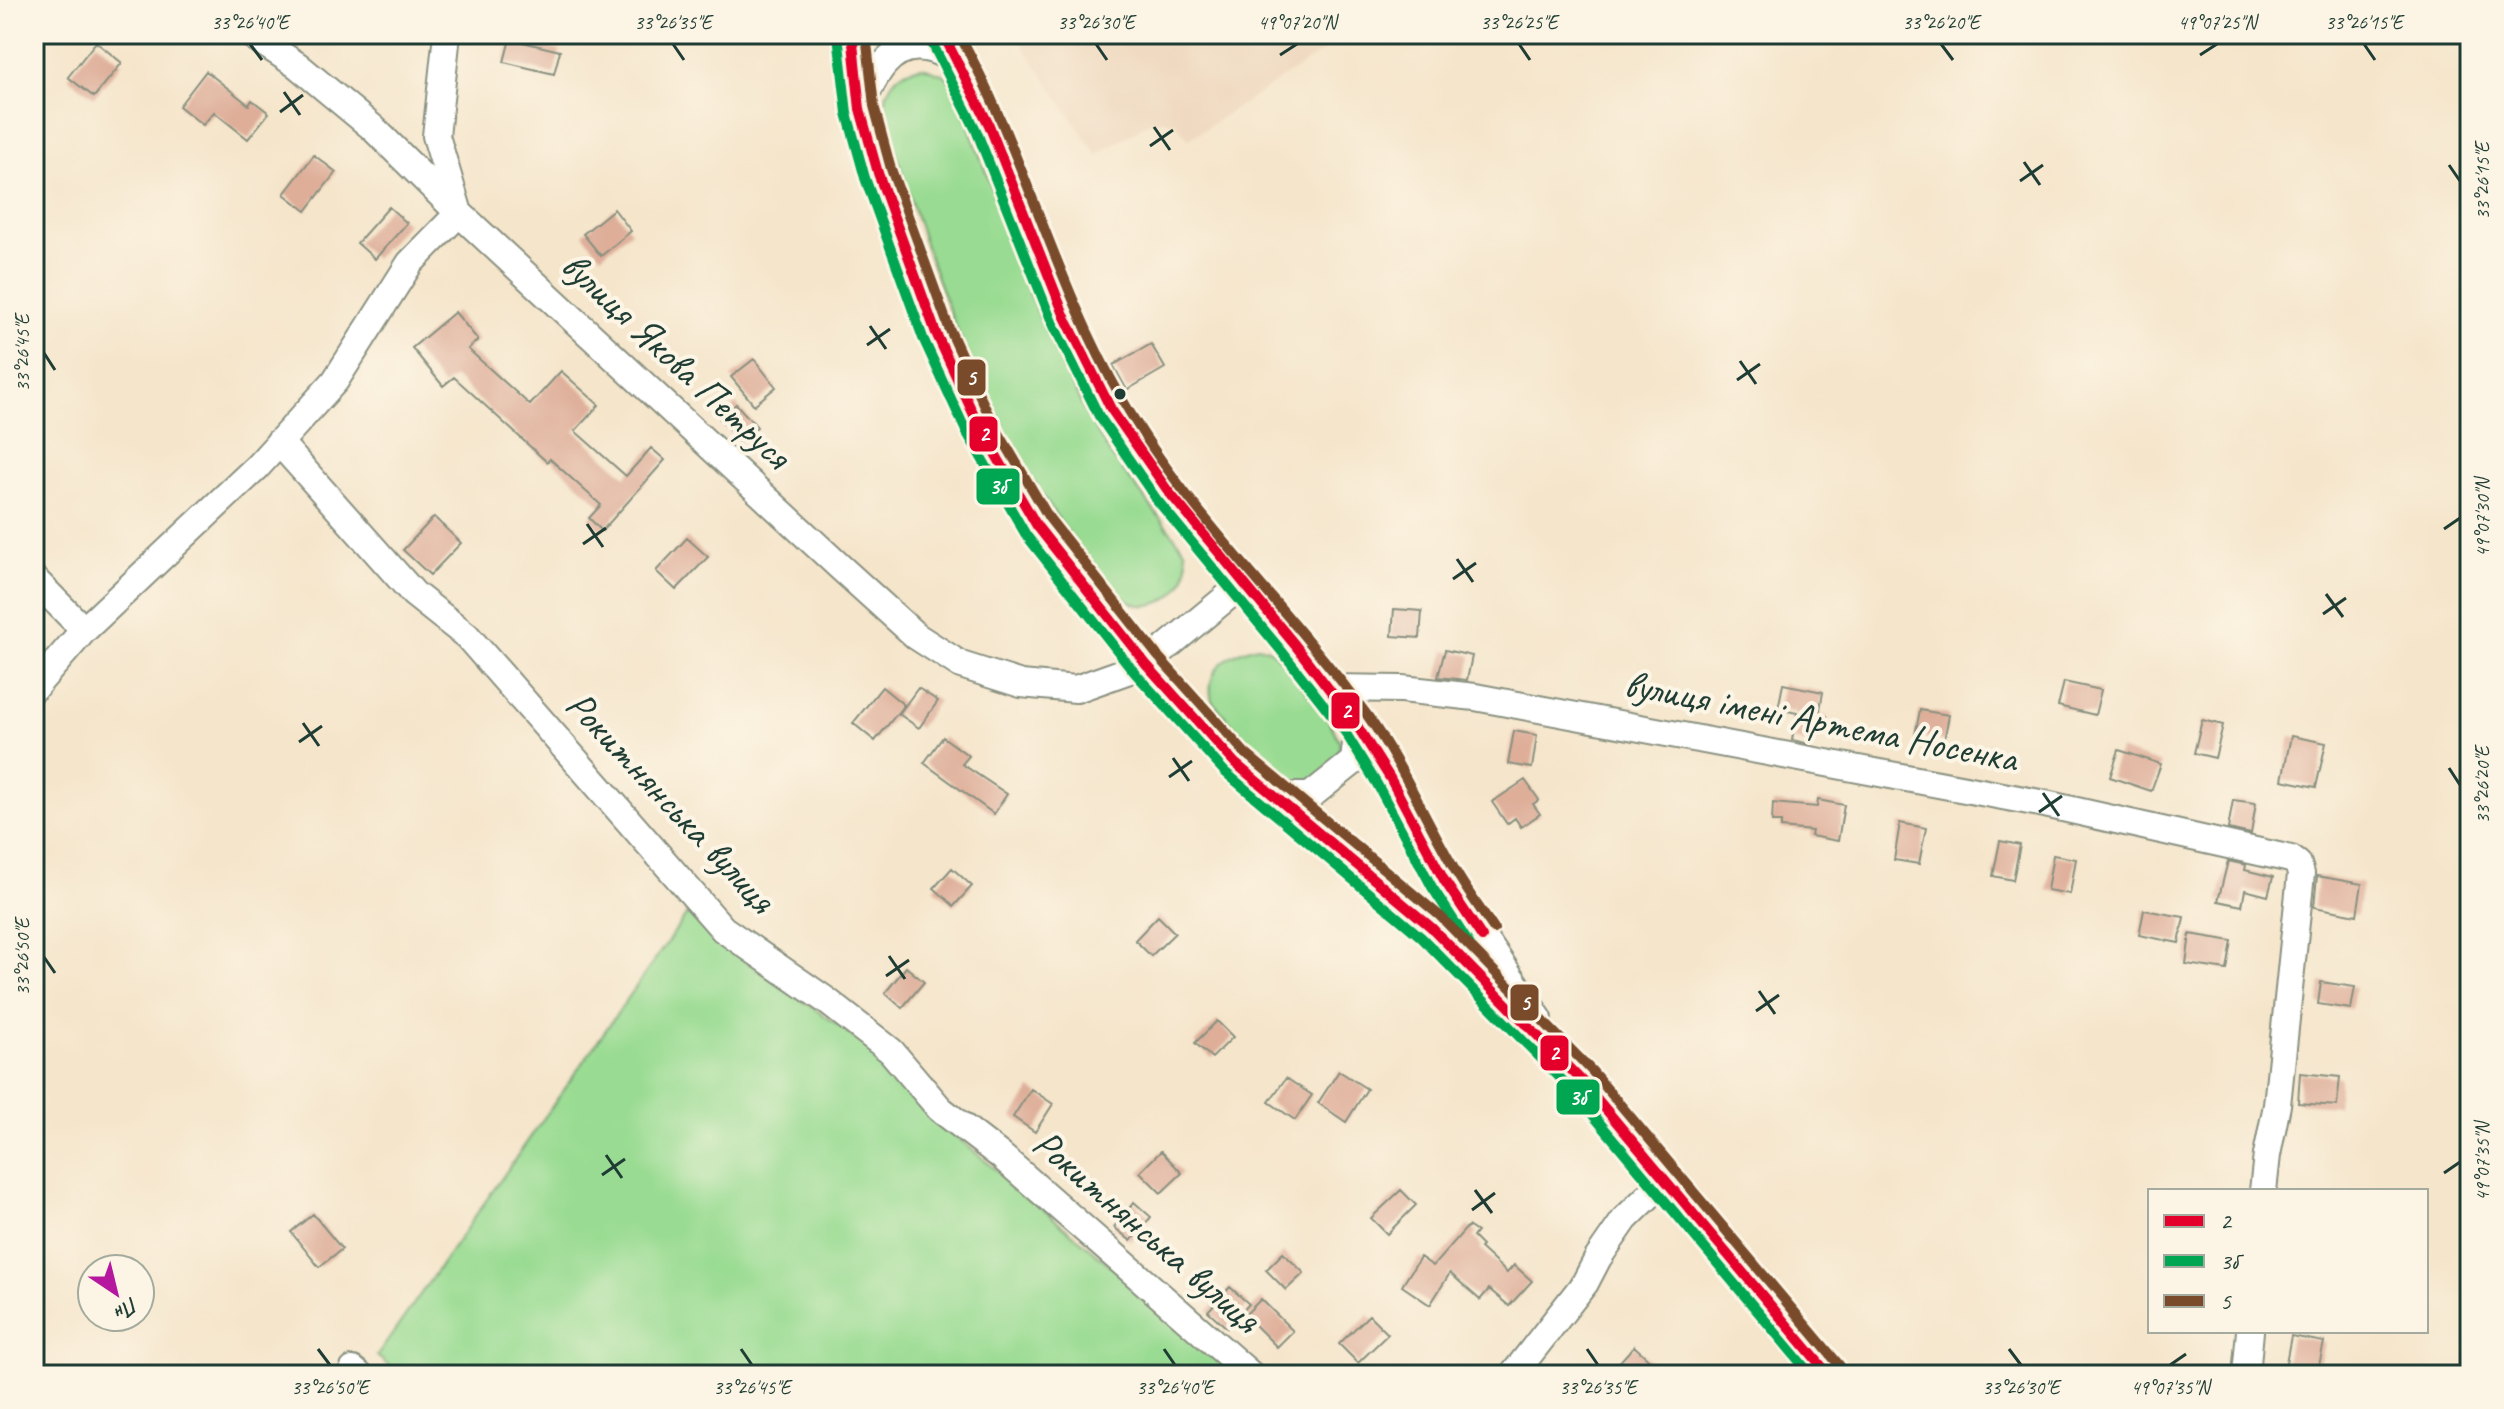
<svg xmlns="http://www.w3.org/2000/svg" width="2504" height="1409" font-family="Caveat,sans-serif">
<rect width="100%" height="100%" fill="#fcf5e5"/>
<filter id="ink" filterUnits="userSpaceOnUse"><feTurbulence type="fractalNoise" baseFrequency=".0125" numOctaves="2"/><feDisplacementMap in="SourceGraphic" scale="16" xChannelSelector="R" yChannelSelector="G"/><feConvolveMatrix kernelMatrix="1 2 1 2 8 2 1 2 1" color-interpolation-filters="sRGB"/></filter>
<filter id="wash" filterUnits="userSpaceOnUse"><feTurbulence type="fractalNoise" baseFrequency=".006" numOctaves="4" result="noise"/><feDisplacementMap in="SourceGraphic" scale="32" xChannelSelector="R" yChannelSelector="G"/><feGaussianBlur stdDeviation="1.8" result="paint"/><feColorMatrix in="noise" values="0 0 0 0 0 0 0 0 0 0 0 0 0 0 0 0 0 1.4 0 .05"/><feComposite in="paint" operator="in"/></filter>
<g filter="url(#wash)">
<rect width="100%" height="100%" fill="#f5e5cb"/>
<!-- built -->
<path fill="#eed6bb" d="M1015,34H1350L1189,139L1175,123L1163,120L1150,122L1097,155Z"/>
<!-- green -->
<path fill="#99db92" stroke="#5c8c63" stroke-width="2" d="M923,67L945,75L955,87L1032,299L1082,406L1110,454L1185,550C1188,563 1188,573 1181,585C1175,594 1168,600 1158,603C1127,614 1108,584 1091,563C982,426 933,280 885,115C883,88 895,70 923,67Z
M1258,646L1271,650L1285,664L1328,719L1340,742L1336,767L1304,787L1278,777L1212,701C1204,668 1229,653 1258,646Z
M687,914L743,959L887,1059L944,1126L1241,1375H400L377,1356Z"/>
<g id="blocks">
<!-- building -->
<path fill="#deae99" d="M510,39L560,51L554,74L504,62Z
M96,42L122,63L94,97L68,77Z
M206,71L249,105L252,100L269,113L248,139L214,112L203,125L179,106Z
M314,155L336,172L306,211L284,194Z
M389,207L407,223L375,259L357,243Z
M614,209L631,231L601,256L583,234Z
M455,312L478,340L468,349L530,405L561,371L599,405L575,431L626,476L651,448L665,460L602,531L589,518L601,505L550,459L547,462L454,377L443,386L412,348Z
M1151,344L1165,368L1127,390L1113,365Z
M754,359L776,387L754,405L731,377Z
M736,404L757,427L740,442L720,419Z
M434,517L461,543L430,575L403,550Z
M687,538L708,557L676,590L656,571Z
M1394,609L1422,611L1420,638L1392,636Z
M1445,650L1472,656L1467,680L1438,677Z
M2064,682L2101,690L2095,715L2058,706Z
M1783,684L1823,692L1819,715L1827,716L1823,733L1813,732L1810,744L1792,740L1797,713L1778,709Z
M882,687L904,705L875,741L853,723Z
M918,688L938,701L919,728L899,714Z
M1920,710L1949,715L1944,741L1915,735Z
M2202,720L2223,725L2215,758L2194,753Z
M1514,731L1537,735L1532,768L1508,764Z
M2291,736L2326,743L2316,787L2282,780Z
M943,737L969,756L962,764L1007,794L994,814L924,763Z
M2119,750L2161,764L2151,791L2110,777Z
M1525,780L1539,800L1533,804L1540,814L1521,827L1515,818L1507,824L1492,802Z
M1818,800L1844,805L1838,841L1811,836L1812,831L1781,828V822H1772L1773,803L1817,807Z
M2233,800L2256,803L2251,834L2228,829Z
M1900,823L1926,828L1919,864L1894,860Z
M2000,841L2020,845L2013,880L1993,876Z
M2053,855L2076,859L2070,894L2047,890Z
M2228,861L2246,865L2245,870L2273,877L2268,896L2245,890L2242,906L2218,901Z
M952,868L972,886L954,906L934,888Z
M2317,876L2362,884L2357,915L2314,907Z
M2144,910L2184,917L2179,943L2139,935Z
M1158,916L1175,933L1151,956L1135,940Z
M2190,934L2232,941L2227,970L2186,964Z
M906,967L924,982L902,1008L885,993Z
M2321,982L2355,987L2351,1009L2318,1004Z
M1217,1021L1233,1037L1212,1058L1195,1043Z
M1339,1071L1367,1089L1346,1122L1318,1103Z
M2300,1073L2340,1077L2337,1106L2298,1103Z
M1286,1078L1312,1095L1295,1120L1269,1102Z
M1031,1089L1053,1104L1035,1132L1013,1117Z
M1161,1151L1182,1173L1161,1193L1140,1172Z
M1401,1190L1416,1205L1387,1234L1371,1218Z
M1134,1202L1151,1217L1131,1241L1114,1227Z
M313,1214L342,1249L319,1267L291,1232Z
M1468,1226L1477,1232L1473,1237L1482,1246L1480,1248L1507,1273L1514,1265L1532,1281L1509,1306L1489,1289L1480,1300L1450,1273L1430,1305L1402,1286L1420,1257L1433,1266Z
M1283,1253L1304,1273L1286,1290L1266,1270Z
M1230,1287L1249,1304L1227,1328L1208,1311Z
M1261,1299L1293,1331L1277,1347L1245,1315Z
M1369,1315L1388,1334L1358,1363L1339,1344Z
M2291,1336L2324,1342L2317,1375L2284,1373Z
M1634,1346L1655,1365L1647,1375H1608Z"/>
</g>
</g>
<g filter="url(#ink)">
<use href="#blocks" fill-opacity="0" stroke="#8a9180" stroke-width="2"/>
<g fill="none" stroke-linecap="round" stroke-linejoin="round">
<defs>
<path id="minor" d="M250,34L297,65L373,128L459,213L840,567L916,636L961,665L1021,684L1076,689L1146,664L1244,583
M852,34L860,109L878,173L936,333L978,424L1037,526L1146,664L1235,763L1431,927L1582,1081L1829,1375
M943,34L963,65L990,128L1033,241L1079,349L1110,408L1149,467L1358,727L1440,874L1539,1019
M860,109C872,80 889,39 929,49C940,51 952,60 963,65
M279,442L414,594L467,636L723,929L827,1001L891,1051L940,1109L1001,1156L1251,1375
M34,579L84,630
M34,688L84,630L257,467L335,381L410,263L459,213L436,136L447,34
M1330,688L1402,689L1475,697L2045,804L2291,859L2298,864L2301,874L2277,1105L2267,1155L2263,1191
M1269,790L1287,796H1310L1354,761L1358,727
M353,1370L359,1375
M1513,1375L1585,1283L1598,1258L1625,1219L1666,1179
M2246,1375L2250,1331"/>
</defs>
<!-- minor casing -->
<use href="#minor" stroke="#8a9180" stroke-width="30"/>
<!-- minor -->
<use href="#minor" stroke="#fff" stroke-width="26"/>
<defs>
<path id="bus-1" d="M852,34L860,109L878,173L936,333L978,424L1037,526L1146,664L1235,763L1431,927L1582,1081L1829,1375
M943,34L989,125L1065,317L1111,409L1168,491L1295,645L1356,724L1390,778L1444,880L1482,937"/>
<path id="bus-2" d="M838,35L847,113L865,178L923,338L966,431L1026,535L1135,673L1225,772L1421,937L1572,1090L1811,1375
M931,41L976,130L1052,322L1099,416L1157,500L1284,654L1345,732L1377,784L1432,887L1470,945"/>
<path id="bus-3" d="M866,34L874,106L891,169L949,328L990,418L1049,518L1157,655L1245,753L1440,916L1592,1071L1840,1366
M959,34C1024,151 1055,283 1122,399C1188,515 1289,608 1367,715C1400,761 1423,814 1451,863C1463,886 1479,907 1494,929"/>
</defs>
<!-- bus-1 casing -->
<use href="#bus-1" stroke="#fcf5e5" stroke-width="16"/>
<!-- bus-2 casing -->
<use href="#bus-2" stroke="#fcf5e5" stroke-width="16"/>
<!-- bus-3 casing -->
<use href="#bus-3" stroke="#fcf5e5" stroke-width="16"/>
<!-- bus-1 -->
<use href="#bus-1" stroke="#e4002b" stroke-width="10"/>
<!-- bus-2 -->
<use href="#bus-2" stroke="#00a651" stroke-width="10"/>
<!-- bus-3 -->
<use href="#bus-3" stroke="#7a4b2a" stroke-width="10"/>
</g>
</g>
<!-- ticks -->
<path fill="none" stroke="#1f3d34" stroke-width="3" d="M250,44L262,60M673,44L684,60M1096,44L1107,60M1519,44L1530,60M1941,44L1953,60M2364,44L2375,60M1280,55L1297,44M2200,55L2217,44M284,92L300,115M280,112L303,95M1154,127L1170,150M1150,146L1173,130M2024,162L2040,185M2449,165L2460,181M2020,181L2043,165M870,326L886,349M867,345L890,329M44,353L55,370M1740,361L1756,384M1737,380L1760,364M587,524L603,547M2444,529L2460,518M583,544L606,528M1457,559L1473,582M1453,579L1476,563M2326,594L2343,617M2323,614L2346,598M303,723L319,746M299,742L322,726M1173,758L1189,781M2449,768L2460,785M1169,777L1192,761M2043,793L2059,816M2039,812L2062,796M889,956L905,979M44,957L55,973M886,976L909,960M1759,991L1775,1014M1756,1011L1779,995M606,1155L622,1178M2444,1173L2460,1162M602,1175L625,1159M1475,1190L1492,1213M1472,1210L1495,1193M318,1349L330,1365M741,1349L752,1365M1164,1349L1175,1365M1587,1349L1598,1365M2009,1349L2021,1365M2170,1365L2186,1354"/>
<!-- markers -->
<circle fill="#1f3d34" stroke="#fcf5e5" stroke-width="3" cx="1120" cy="394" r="7"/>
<g text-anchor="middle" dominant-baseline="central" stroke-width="8" stroke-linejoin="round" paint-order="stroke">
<!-- street labels -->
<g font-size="40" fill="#1f3d34" stroke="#fcf5e5">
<text transform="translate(676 360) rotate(43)">вулиця Якова Петруся</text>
<text transform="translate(1821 721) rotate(11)">вулиця імені Артема Носенка</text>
<text transform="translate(671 802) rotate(47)">Рокитнянська вулиця</text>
<text transform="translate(1147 1231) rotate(41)">Рокитнянська вулиця</text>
</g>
</g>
<g stroke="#fcf5e5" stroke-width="3">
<rect x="956" y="358" width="31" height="39" rx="8" fill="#7a4b2a"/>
<rect x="968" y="415" width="31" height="38" rx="8" fill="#e4002b"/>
<rect x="975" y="467" width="46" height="39" rx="8" fill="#00a651"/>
<rect x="1330" y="691" width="31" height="39" rx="8" fill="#e4002b"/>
<rect x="1509" y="983" width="31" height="39" rx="8" fill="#7a4b2a"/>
<rect x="1539" y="1034" width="31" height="38" rx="8" fill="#e4002b"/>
<rect x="1555" y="1078" width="46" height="38" rx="8" fill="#00a651"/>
</g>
<g font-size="22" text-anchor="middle" font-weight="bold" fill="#fff">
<text x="971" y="385">5</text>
<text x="984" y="441">2</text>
<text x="998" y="494">3б</text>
<text x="1346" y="718">2</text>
<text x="1525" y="1010">5</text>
<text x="1554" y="1060">2</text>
<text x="1578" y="1105">3б</text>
</g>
<!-- margin -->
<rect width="2504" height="1409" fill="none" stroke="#fcf5e5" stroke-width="88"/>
<!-- legend -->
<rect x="2148" y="1189" width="280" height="144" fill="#fcf5e5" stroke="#a4ab9e" stroke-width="2"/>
<rect x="2164" y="1215" width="40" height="12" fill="#e4002b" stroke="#a4ab9e" stroke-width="2"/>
<text x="2220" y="1229" font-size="24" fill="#1f3d34">2</text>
<rect x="2164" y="1255" width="40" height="12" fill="#00a651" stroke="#a4ab9e" stroke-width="2"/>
<text x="2220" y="1269" font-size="24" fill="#1f3d34">3б</text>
<rect x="2164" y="1295" width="40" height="12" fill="#7a4b2a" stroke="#a4ab9e" stroke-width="2"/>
<text x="2220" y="1309" font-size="24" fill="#1f3d34">5</text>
<!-- north arrow -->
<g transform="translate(116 1293) rotate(145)"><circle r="38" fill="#fcf5e5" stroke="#a4ab9e" stroke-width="2"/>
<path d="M0-6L14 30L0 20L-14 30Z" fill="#b5179e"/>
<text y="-12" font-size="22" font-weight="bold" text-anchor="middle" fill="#1f3d34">Пн</text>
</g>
<rect x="44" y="44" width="2416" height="1321" fill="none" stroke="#1f3d34" stroke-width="3"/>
<g font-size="20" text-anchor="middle" fill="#1f3d34">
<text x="250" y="29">33°26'40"E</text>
<text x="673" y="29">33°26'35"E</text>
<text x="1096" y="29">33°26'30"E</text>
<text x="1297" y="29">49°07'20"N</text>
<text x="1519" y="29">33°26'25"E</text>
<text x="1941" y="29">33°26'20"E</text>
<text x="2217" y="29">49°07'25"N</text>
<text x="2364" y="29">33°26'15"E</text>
<text transform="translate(2482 181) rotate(-90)" y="7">33°26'15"E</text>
<text transform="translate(22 353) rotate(-90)" y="7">33°26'45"E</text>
<text transform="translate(2482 518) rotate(-90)" y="7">49°07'30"N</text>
<text transform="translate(2482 785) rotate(-90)" y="7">33°26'20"E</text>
<text transform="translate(22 957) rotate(-90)" y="7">33°26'50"E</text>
<text transform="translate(2482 1162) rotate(-90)" y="7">49°07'35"N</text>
<text x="330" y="1394">33°26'50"E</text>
<text x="752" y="1394">33°26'45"E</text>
<text x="1175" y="1394">33°26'40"E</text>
<text x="1598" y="1394">33°26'35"E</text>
<text x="2021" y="1394">33°26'30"E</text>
<text x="2170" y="1394">49°07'35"N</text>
</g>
</svg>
